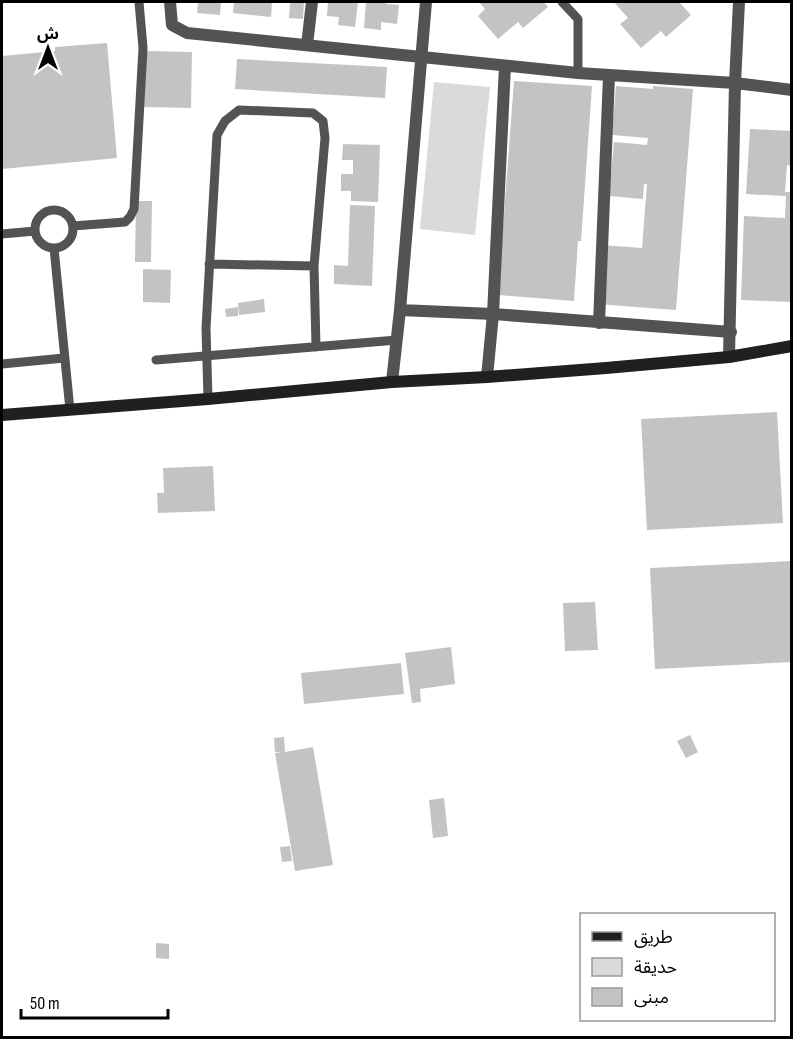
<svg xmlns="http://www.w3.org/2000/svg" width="793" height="1039" font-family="'Sofia Sans Condensed','Noto Sans Arabic',sans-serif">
<rect width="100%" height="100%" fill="#fff"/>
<!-- green -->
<path fill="#dadada" d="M434,82L490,87L475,235L420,229Z"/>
<!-- building -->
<path fill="#c3c3c3" d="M198,2H221L220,15L197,13Z
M234,2H272L271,17L233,13Z
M290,2H304L303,19L289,18Z
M328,2H358L355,27L338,25L339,17L327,16Z
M366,2H386V4L399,5L397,24L381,22V30L364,28Z
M479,2H544L548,7L523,28L518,22L498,39L478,16L485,9Z
M614,2H679L691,15L666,37L661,31L641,48L620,24L628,18Z
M107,43L117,158L2,169V56L55,51V47Z
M145,51L192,52L191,108L144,107Z
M237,59L387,67L385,98L235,89Z
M514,81L592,86L581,241H578L574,301L498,295Z
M616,86L653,89V86L693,89L676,310L596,304L601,245L642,248L647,184H644L643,199L609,196L614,142L647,145L648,138L612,135Z
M750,129L792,131V166L787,165L785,192H792V302L741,300L744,216L785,218L786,196L746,194Z
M343,144L380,145L378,202L351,201V191H341V174H353V160H342Z
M136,201H152L151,262H135Z
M350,205L375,206L372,286L334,284V265L348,266Z
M143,269L171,270L170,303L143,302Z
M264,299L265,312L239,315L238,303Z
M238,307V316L226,317L225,309Z
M777,412L783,523L647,530L641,419Z
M213,466L215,511L158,513L157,493H164L163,468Z
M792,561V662L655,669L650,568Z
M595,602L598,650L565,651L563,603Z
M451,647L455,684L420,689L421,702L412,703L405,653Z
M401,663L404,694L304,704L301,673Z
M690,735L698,752L686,758L677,741Z
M284,737L285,752L313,747L333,865L295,871L275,753L282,752H275L274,738Z
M444,798L448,836L433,838L429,800Z
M290,846L292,861L282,862L280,847Z
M156,943L169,944V959L156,958Z"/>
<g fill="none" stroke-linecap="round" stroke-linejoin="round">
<!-- lane -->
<path stroke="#535353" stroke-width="9" d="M562,2L578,19V73
M35 229a19 19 0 1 1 38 0a19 19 0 1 1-38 0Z
M73,226L125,222L130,217L134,209L143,48L139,2
M2,234L35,231
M54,248L70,410
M209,264L314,266
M156,360L397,340
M2,364L64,358
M208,399L206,328L217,135L225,121L239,110L313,113L323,121L325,138L314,266L316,347"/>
<!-- street -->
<path stroke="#535353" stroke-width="12" d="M170,2L172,25L187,33L578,73L735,83L792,90
M307,45L312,2
M400,310L493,314L731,332
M599,323L609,76
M729,357L735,83L739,2
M487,377L493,314L505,66
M392,382L400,310L426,2"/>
<!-- secondary -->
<path stroke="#202020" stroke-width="12" d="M2,415L208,399L392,382L487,377L606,368L729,357L792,346"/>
</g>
<!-- border -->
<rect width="793" height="1039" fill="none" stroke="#000000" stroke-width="6"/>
<!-- legend -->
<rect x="580" y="913" width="195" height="108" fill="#ffffff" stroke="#999999" stroke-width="1.5"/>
<rect x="592" y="932" width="30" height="9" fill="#202020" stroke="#999999" stroke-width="1.5"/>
<text x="634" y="943" font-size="18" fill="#000000">طريق</text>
<rect x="592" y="958" width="30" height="18" fill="#dadada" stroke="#999999" stroke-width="1.5"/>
<text x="634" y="973" font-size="18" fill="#000000">حديقة</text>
<rect x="592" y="988" width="30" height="18" fill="#c3c3c3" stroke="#999999" stroke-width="1.5"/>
<text x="634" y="1003" font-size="18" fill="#000000">مبنى</text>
<!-- north arrow -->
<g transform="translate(48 48)" stroke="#ffffff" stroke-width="4.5" paint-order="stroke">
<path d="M0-4.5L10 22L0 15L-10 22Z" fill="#000000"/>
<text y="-9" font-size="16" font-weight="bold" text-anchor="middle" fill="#000000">ش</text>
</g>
<!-- scale -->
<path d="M21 1009v9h147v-9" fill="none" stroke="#000000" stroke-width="3"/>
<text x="30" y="1009" font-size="18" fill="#000000" stroke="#ffffff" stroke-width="4.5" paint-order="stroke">50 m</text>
</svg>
